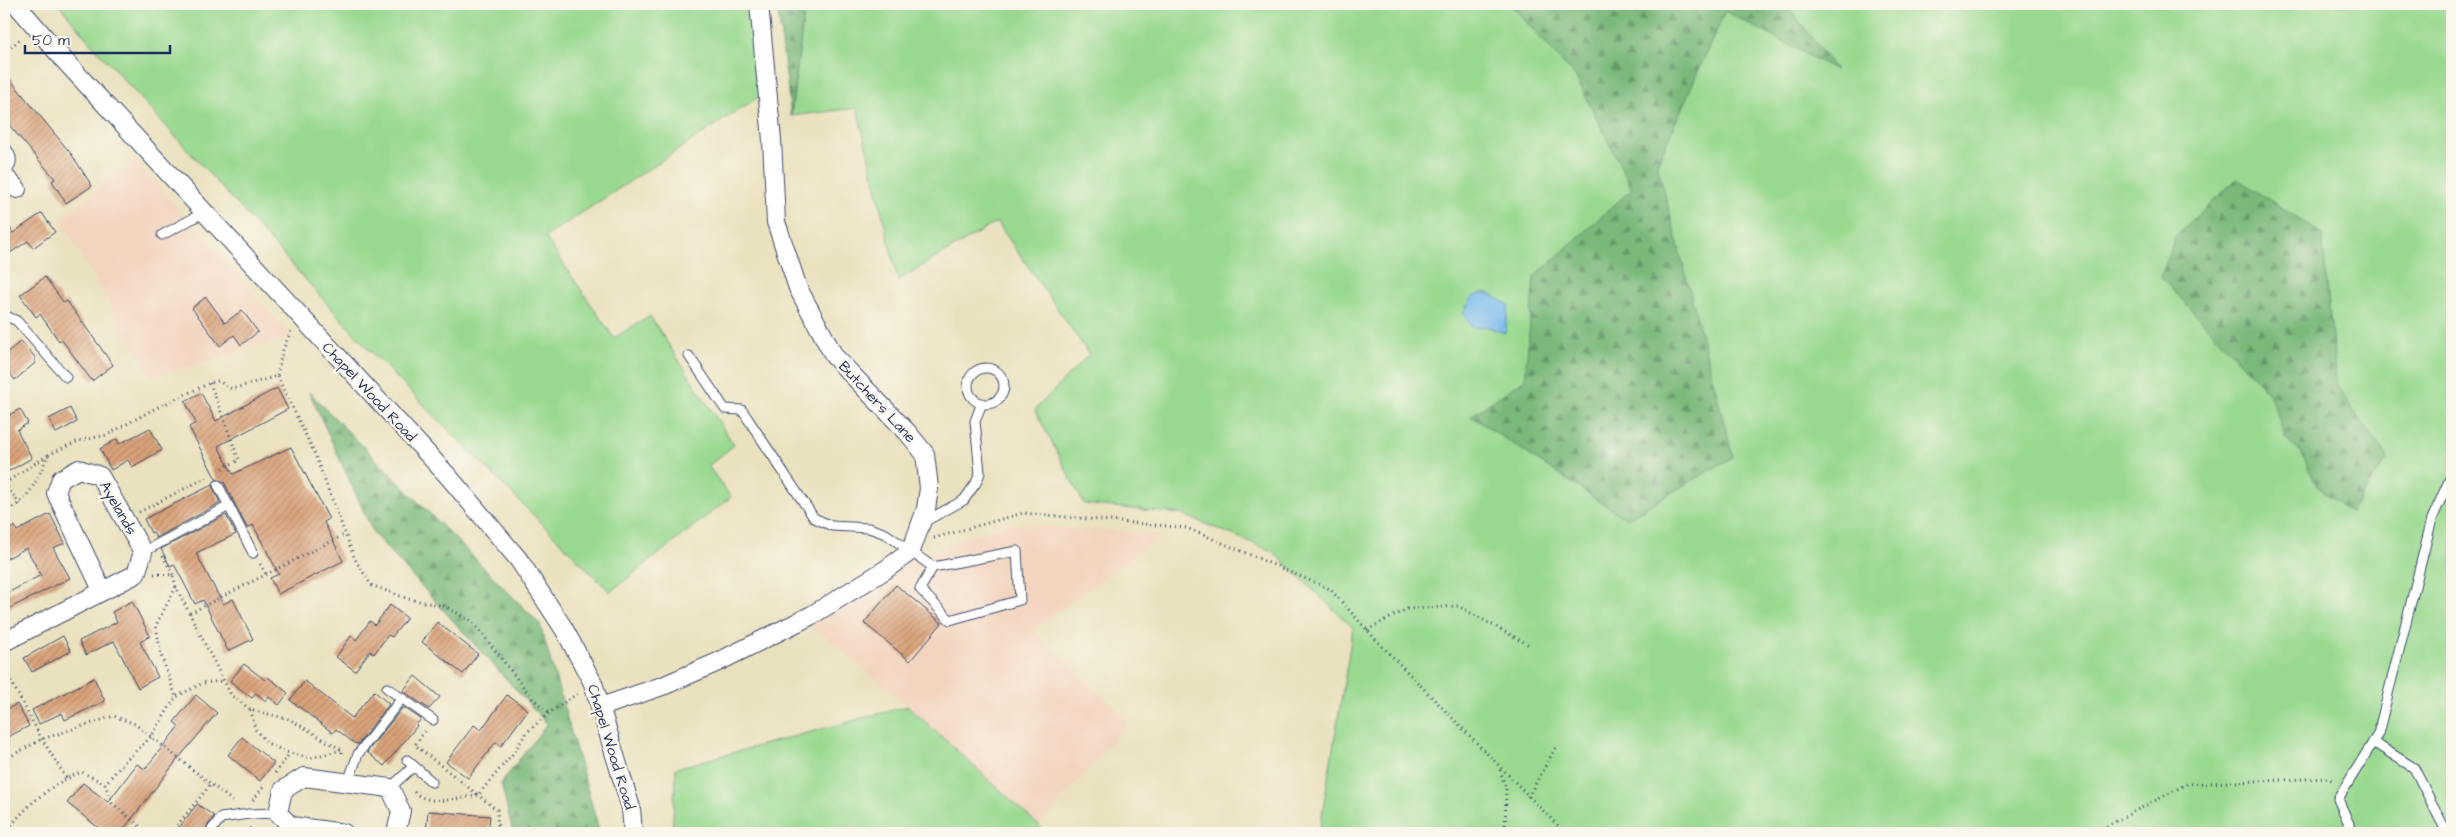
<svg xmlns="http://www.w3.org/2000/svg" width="2456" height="837" font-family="'Architects Daughter',sans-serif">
<defs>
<pattern id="forest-firs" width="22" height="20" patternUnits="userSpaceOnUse" patternTransform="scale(1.25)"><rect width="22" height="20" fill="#7ab97a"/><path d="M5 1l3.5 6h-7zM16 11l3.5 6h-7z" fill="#639767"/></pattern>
<pattern id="building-hatch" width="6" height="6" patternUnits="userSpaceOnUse" patternTransform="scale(1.25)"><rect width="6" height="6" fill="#daa37a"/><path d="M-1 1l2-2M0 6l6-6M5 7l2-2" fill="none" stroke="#b08567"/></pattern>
</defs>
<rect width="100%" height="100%" fill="#fbf7ec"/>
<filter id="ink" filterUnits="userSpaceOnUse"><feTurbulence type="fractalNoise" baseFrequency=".02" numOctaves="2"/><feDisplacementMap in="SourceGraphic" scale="10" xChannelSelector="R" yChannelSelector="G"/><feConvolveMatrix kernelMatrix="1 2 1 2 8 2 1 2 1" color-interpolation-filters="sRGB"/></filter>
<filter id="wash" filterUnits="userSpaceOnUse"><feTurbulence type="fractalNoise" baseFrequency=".0096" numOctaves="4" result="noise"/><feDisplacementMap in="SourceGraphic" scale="20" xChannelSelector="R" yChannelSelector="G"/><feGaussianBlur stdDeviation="1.12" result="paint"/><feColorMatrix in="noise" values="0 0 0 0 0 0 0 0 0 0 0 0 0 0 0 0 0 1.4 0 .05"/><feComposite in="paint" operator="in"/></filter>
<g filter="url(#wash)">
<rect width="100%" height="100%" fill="#eae1be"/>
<!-- built -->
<path fill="#f3d4bf" d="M134,160L292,337L151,377L61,219Z
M1007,524L1162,535L1033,630L1129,722L1039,826L908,706L810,624L924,552Z"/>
<!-- green -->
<path fill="#99d98f" stroke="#5a8476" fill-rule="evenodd" d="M59,4H752L766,92L545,237L614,338L650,316L734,445L708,466L731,497L610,592L373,354L87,39Z
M805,4H2452V833H1319L1353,628L1272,551L1181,514L1084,504L1035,410L1089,354L997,222L898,280L857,108L791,116ZM1509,305L1505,333L1485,326Z
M908,706L1047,833H672L676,768Z"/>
<!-- forest -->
<path fill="url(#forest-firs)" stroke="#4a746c" d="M777,4H805L791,116Z
M1510,4H1786L1836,70L1725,11L1657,164L1733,457L1626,519L1471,416L1525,379L1534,277L1632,189L1576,77Z
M2237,179L2322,234L2337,387L2388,458L2350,513L2317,486L2301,452L2286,439L2269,393L2161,277L2176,235Z
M309,392L540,624L600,833H513L501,783L547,724L374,534Z"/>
<!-- water -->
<path fill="#76b9ec" stroke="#4874a5" d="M1486,292L1509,305L1505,333L1485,326L1473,328L1463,313L1472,297Z"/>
<g id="blocks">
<!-- building -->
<path fill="url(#building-hatch)" d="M4,72L72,155L92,186L66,203L52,181L55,179L4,119Z
M42,213L55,232L33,248L28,241L4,257V218L13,233Z
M45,277L64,303L67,301L113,365L92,381L62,340L59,341L40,314L36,317L20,295Z
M206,297L225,323L242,310L258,332L241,345L234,335L220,346L192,308Z
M21,341L35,357V363L15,380L4,366V355Z
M277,388L288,409L218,446L233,474L291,447L329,519L324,522L343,561L278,594L270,578L279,574L253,525L247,528L224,482L216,479L189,427L196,423L185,401L201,393L216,421Z
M4,406L9,415L20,409L28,423L17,430L32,458L9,471L4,461Z
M70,408L77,422L56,433L49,419Z
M150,428L162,450L132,467L128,460L111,470L100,449L117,439L119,444Z
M212,485L220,503L156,538L153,532L151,533L144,519Z
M50,514L65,543L53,548L70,578L4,611V595L41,575L26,548L4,560V532L15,526L17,531Z
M226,515L236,534L196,553L223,604L233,599L253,639L228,651L203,600L195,604L174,564L170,566L161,549Z
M896,585L942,623L910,661L864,623Z
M132,601L150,636L140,642L158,677L138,688L114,641L86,655L79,641L117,622L112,612Z
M390,605L407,618L392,637L388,635L374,654L370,651L355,671L336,657L351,636L356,640L370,621L375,625Z
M437,622L478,654L463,674L422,642Z
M63,636L71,651L32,672L24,658Z
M244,664L265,680L268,677L288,693L279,705L269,697L266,701L256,693L252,698L230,681Z
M415,676L440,697L429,709L403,691Z
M94,678L105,701L65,720L62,713L39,724L32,710Z
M305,681L352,718L374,691L389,704L358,744L354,743L336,729L333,733L290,700Z
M196,695L217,713L177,760L121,833H105L67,803L83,783L108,802L137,764L145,769L179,726L174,722Z
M507,695L528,710L501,746L496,742L468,778L446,762L474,725L481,730Z
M17,704L29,726L4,739V711Z
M403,707L421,719L416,725L417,726L384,766L367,752Z
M242,737L274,763L260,781L228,755Z
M197,804L214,816L203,833H175Z
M428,811L490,816L488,833H426Z"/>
</g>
</g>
<g filter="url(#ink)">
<use href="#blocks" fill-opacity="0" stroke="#3a4a6c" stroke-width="1"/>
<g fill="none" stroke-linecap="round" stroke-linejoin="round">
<defs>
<path id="lane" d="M4,146C14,157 13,163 5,175
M162,235L205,212
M4,315L17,321L66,377
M689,356L725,409L742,410L814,518L832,526L869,528L886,534L933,567L1017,551L1020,600L950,620L920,589L933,567
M968 386a18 18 0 1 1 36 0a18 18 0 1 1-36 0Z
M218,485L253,553
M922,523L964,500L976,483L980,473L975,421L982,403
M143,552L229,506
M387,688L433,720
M2373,742L2414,768L2447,833
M407,760L432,782
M348,782L358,754L402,698
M390,788L414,766
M209,833L221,818L249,814L278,813
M2353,833L2338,799L2378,734L2432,519L2452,474"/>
<path id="street" d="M16,4L64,60L448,476L519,560L564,629L593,683L631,808L633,833
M4,176L17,189
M4,642L136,574L143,552L100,476L79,469L61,479L56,493L102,590
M601,707L665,685L718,662L812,615L885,570L911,551L926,509L929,488L925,454L908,433L834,356L798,288L776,222L772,140L759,4
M344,833L291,826L278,813L283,790L304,777L390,788L401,811L396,833"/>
</defs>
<!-- lane casing -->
<use href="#lane" stroke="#3a4a6c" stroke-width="11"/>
<!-- street casing -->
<use href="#street" stroke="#3a4a6c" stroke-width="20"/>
<!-- path -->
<path stroke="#3a4a6c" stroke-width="3" stroke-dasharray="1 4" stroke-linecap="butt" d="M4,54L21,38
M277,376L313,450L355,559L371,585L408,599L444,606L473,622L532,698L549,713
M210,383L239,460L219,470
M5,483L48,455
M5,483L20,505
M139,512L207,477
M4,513C31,499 36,481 48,455L78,441L107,435L156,408L210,383L218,381L232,389L277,376L282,352L291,331
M934,538L1023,513L1187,528L1330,589L1376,640L1565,833
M163,556L173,575
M260,564L266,574
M154,574L173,575L176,587L231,695L251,710L289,719L342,750V753
M176,587L156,625L161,655L176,697
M190,613L344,535
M1367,630L1407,609L1458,606L1529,645
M4,668L42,739L66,778
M251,710L255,729L267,743L286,752L310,758L341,750
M425,731L415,745L478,795L515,751L526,733L549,713L578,693
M4,760L42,739L114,716L135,724L235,803
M1500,770L1506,789L1505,833
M275,773L290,753
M105,784L112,803L148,833
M414,792C430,807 459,798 478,795L497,810L498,833
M1528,797L1557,745
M253,800L264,786
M249,828L256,833
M5,833C26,806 50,784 82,772L105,784L126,760L151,737L176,697L203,683L222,681
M171,833L211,784
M2093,833L2187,784L2328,778L2333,781"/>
<!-- lane -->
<use href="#lane" stroke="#fff" stroke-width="9"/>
<!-- street -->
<use href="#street" stroke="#fff" stroke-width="18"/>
</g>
</g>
<g text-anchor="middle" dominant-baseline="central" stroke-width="5" stroke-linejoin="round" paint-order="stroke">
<!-- street labels -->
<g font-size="15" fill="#1b2f5e" stroke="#fbf7ec">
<text transform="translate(369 392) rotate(47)">Chapel Wood Road</text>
<text transform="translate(877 402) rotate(47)">Butchers Lane</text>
<text transform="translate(118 508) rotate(60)">Ayelands</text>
<text transform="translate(611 747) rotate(73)">Chapel Wood Road</text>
</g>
</g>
<!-- margin -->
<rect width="2456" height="837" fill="none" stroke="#fbf7ec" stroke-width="20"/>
<!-- scale -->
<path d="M25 45v8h145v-8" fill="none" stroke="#1b2f5e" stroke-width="2.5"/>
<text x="32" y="45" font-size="15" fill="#1b2f5e" stroke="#fbf7ec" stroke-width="4" paint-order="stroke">50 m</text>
</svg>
